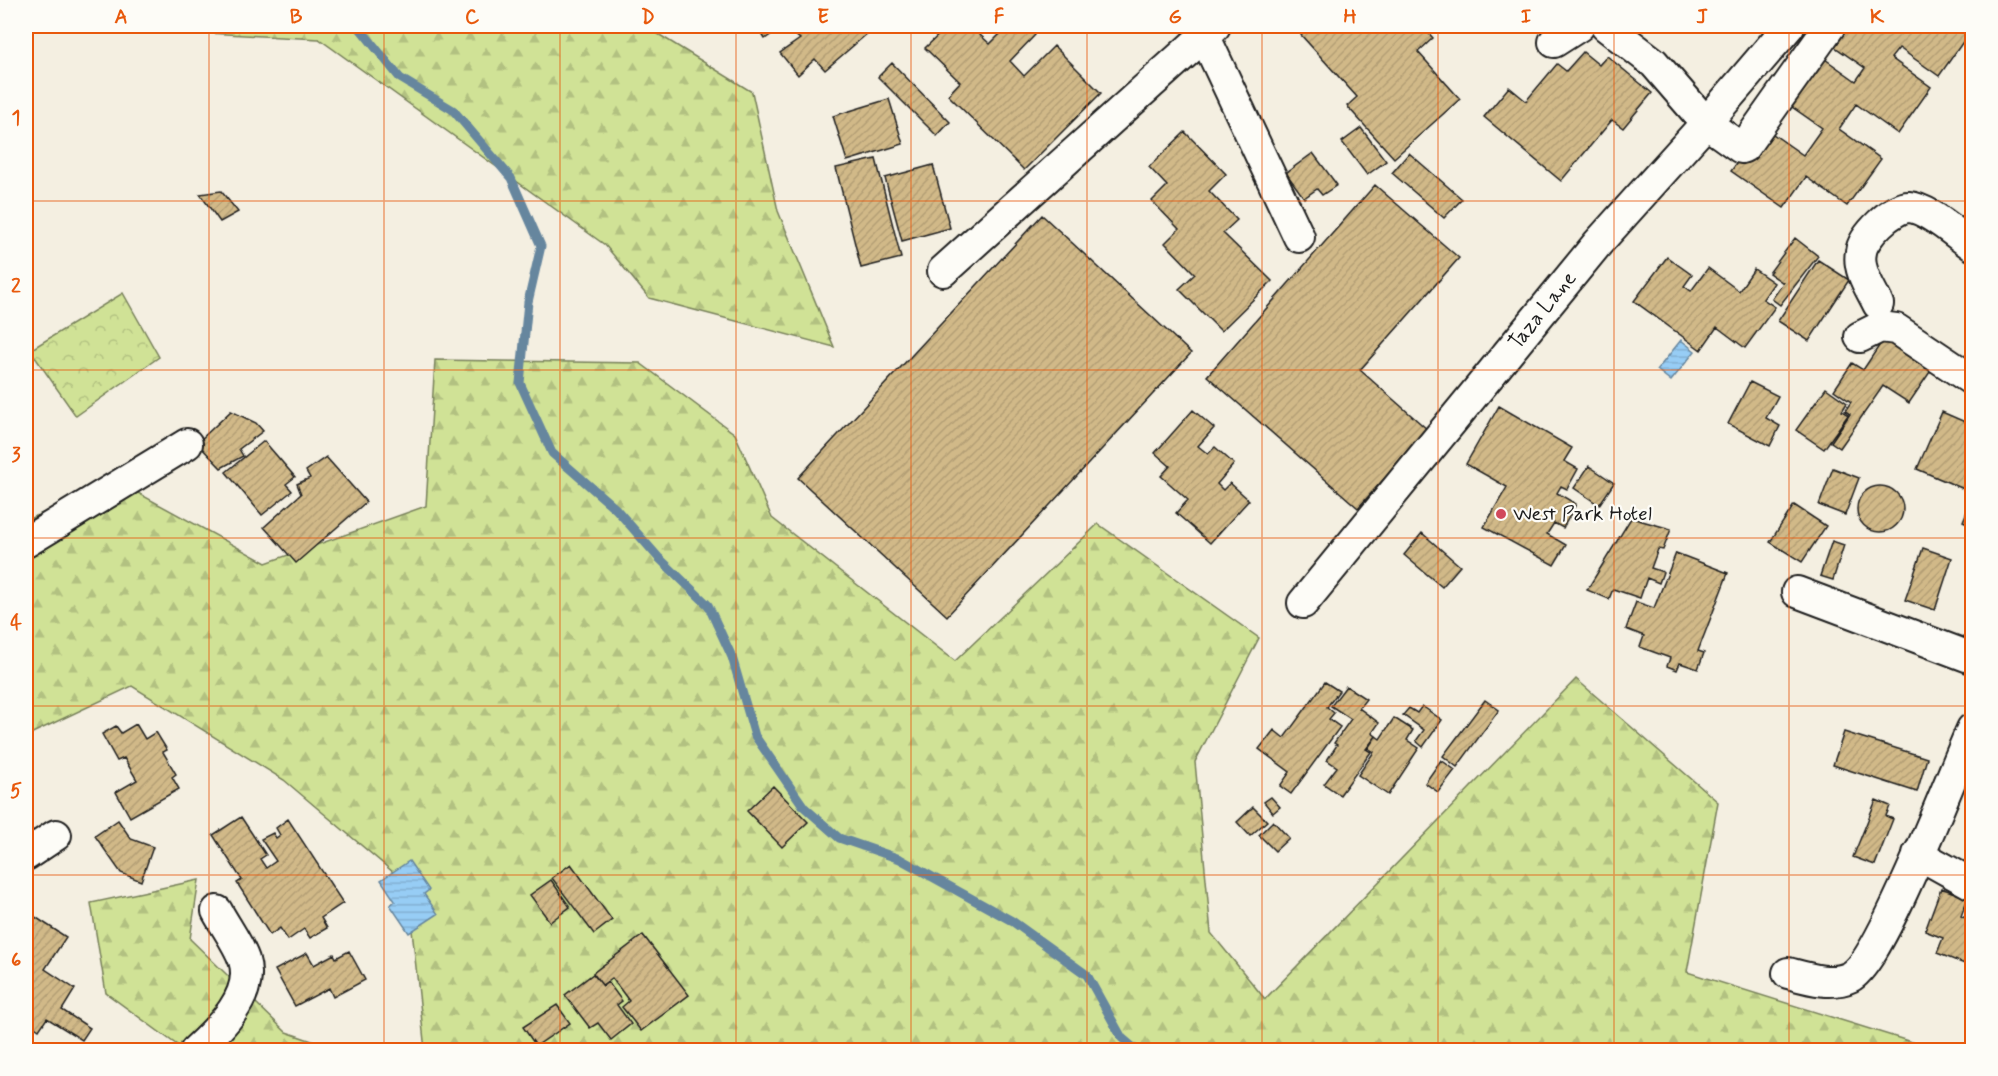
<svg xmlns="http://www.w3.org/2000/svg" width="1998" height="1076" font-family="Mynerve,sans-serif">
<defs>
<pattern id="forest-firs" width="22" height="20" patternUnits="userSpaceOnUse" patternTransform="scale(1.5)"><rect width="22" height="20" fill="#d0e296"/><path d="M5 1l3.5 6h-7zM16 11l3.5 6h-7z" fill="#b2c181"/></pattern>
<pattern id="park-crowns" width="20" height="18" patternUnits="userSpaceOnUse" patternTransform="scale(1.5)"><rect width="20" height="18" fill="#d0e296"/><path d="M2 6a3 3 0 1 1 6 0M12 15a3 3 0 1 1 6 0" fill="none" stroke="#b2c181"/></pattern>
<pattern id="water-rules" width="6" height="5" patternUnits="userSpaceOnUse" patternTransform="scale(1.5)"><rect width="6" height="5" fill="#97cdf5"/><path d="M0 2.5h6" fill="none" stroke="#82afd1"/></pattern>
<pattern id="building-hatch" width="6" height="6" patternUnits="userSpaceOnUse" patternTransform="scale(1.5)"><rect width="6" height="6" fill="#d1b988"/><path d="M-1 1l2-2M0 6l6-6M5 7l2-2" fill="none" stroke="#b39e75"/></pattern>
</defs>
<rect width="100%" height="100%" fill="#f4efe1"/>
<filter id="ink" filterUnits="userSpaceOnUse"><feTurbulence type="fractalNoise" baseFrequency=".0167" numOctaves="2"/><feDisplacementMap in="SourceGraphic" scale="12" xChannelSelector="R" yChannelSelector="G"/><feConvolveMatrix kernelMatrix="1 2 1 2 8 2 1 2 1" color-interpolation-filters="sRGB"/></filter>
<g filter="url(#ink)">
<!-- forest -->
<path fill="url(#forest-firs)" stroke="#767f59" stroke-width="1.5" d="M195,26H642L650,29L752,92L778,211L834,347L649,298L605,245L319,39L207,33Z
M435,360L640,363L735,434L772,518L955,661L1098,524L1259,638L1195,762L1211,933L1265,999L1576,679L1718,802L1687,972L1937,1050H425L407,884L284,780L132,686L26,736V520L118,482L266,563L426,506Z
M199,880L190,939L286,1032L338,1050H184L106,993L91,903Z"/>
<!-- park -->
<path fill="url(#park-crowns)" stroke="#767f59" stroke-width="1.5" d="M123,293L159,357L76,416L30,350Z"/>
<!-- water -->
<path fill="url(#water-rules)" stroke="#66869e" stroke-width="1.5" d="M1681,340L1695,351L1671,381L1657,370Z
M409,861L429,890L424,894L438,914L409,933L390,905L395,901L381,880Z"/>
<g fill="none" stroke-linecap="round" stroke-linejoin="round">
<!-- stream -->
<path stroke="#66869e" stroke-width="9" d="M358,26L400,78L453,110L511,178L541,246L528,302L520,383L552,453L616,509L658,557L708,605L732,657L755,736L804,807L839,838L900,859L1012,921L1087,975L1122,1038L1136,1050"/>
</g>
<!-- building -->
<path fill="url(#building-hatch)" stroke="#1c1c1c" stroke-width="1.5" d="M757,26H783L765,39Z
M805,26H876L825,70L815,59L798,75L780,53L800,39L795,35Z
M948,26H970L990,44L1008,26H1026L1035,35L1010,61L1024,76L1054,46L1101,93L1024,170L948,95L960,82L925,48Z
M1312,26H1422L1433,38L1418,52L1460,99L1394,158L1347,106L1357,97L1301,35Z
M1835,26H1972V29L1939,76L1899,48L1891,58L1931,87L1898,134L1856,104L1839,129L1881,159L1847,206L1806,177L1784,208L1731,171L1763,127L1803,155L1822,128L1782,100L1815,52L1856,81L1865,68L1825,40Z
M1583,52L1599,65L1607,56L1652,93L1623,128L1612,120L1561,181L1484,117L1509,87L1526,101L1557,64L1566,71Z
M892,63L950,122L937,136L878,77Z
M889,99L903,144L847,161L833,116Z
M1361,128L1386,161L1367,175L1342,142Z
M1185,132L1226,174L1209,191L1237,220L1223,233L1272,281L1221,331L1179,289L1195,274L1165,243L1179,229L1152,201L1167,186L1149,167Z
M1313,153L1337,185L1322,195L1317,189L1304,198L1286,173Z
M1409,153L1462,199L1444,218L1392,173Z
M876,159L901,258L861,268L836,168Z
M933,165L950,228L902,241L885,178Z
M1375,185L1459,258L1360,370L1428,430L1358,508L1207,376Z
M221,191L238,212L220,222L200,194Z
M1042,215L1191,353L947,616L798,478Z
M1795,238L1818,256L1780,305L1772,299L1783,283L1769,273Z
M1667,257L1692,275L1684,286L1691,291L1708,268L1739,291L1754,269L1774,283L1763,299L1775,307L1745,348L1717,327L1701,350L1634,301Z
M1818,260L1849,280L1809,341L1778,321Z
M1885,337L1932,369L1909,403L1883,386L1840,448L1831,442L1850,414L1845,411L1851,402L1834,390L1852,363L1863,370Z
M1750,382L1778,396L1766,418L1780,426L1770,446L1728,424Z
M1826,388L1847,403L1842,411L1848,415L1824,449L1796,430Z
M1499,406L1572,448L1564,461L1578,469L1567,489L1561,486L1557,493L1576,504L1563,528L1554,523L1547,534L1566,545L1554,565L1484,527L1507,487L1466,464Z
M1193,410L1214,428L1198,446L1208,454L1215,447L1234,464L1217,484L1223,490L1230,483L1249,500L1210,543L1176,513L1188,500L1161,476L1170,466L1155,453Z
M231,411L256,423L263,431L239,449L243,456L221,468L197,443Z
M1942,412L1972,425L1971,492L1917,469Z
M264,441L295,477L286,484L292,491L262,515L226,472Z
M326,457L366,502L296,563L264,527L301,494L297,484L310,478L306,471Z
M1589,466L1614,483L1599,505L1574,488Z
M1833,468L1859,478L1845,515L1819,505Z
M1857 509a23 23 0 1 1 46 0a23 23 0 1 1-46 0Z
M1972,499V525L1963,521Z
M1794,505L1826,526L1802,562L1770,542Z
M1631,518L1671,529L1663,550L1658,549L1651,568L1663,572L1659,583L1647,578L1640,598L1613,589L1609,599L1587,590Z
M1422,533L1460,566L1442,587L1404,555Z
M1832,541L1844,545L1833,580L1820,576Z
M1923,548L1952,558L1935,610L1905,600Z
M1676,553L1728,573L1698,651L1704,653L1698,669L1680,663L1677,670L1667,666L1670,658L1640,647L1644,636L1626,629L1636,602L1654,608Z
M1325,682L1339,691L1327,707L1334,713L1329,719L1340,727L1291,794L1280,786L1290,772L1259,749L1274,730L1284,738Z
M1346,686L1366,699L1359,708L1379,723L1372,733L1376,736L1366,749L1371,752L1340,795L1324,784L1337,767L1327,760L1337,745L1334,743L1351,719L1331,706Z
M1485,700L1499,710L1457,767L1443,756Z
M1422,706L1442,720L1423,747L1416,741L1424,730L1403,715L1409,708L1417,713Z
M1394,718L1413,730L1407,740L1419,748L1388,795L1358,775L1374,752L1368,748L1376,736L1380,739Z
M136,724L145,739L156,732L167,750L163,752L176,774L172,777L179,789L130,817L116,792L137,780L124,758L117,761L102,734L116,726L121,733Z
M1844,732L1927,758L1917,792L1833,765Z
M1441,760L1455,770L1438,792L1425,783Z
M773,786L808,822L782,847L747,811Z
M1271,797L1280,807L1273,813L1264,802Z
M1876,800L1890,806L1886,816L1893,819L1875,865L1853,857Z
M1253,807L1267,821L1250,836L1237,822Z
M241,817L266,855L260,859L266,868L276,861L261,839L273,833L276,838L280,835L276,828L288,819L343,903L321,918L327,928L310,938L304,929L288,940L280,928L270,935L237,883L242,880L213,835Z
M118,820L131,839L153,847L141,881L121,873L95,836Z
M1273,821L1289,838L1275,851L1259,835Z
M571,864L612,920L594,934L552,878Z
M551,880L570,907L550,922L530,895Z
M1941,888L1968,898L1961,916L1972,921V967L1937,953L1943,938L1925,931Z
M26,911L66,937L45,969L75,989L62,1010L90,1028L82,1040L47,1018L39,1030L26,1021Z
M643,935L689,995L641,1031L622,1007L629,1001L612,978L602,985L593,973Z
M349,951L365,980L333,997L329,988L295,1006L275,970L307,953L314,965L334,954L336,958Z
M593,974L603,986L608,982L622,1001L617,1005L631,1024L611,1040L598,1023L590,1028L565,995Z
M557,1005L570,1023L536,1046L523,1027Z"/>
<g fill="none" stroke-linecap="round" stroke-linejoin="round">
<defs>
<g id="minor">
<path d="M1606,26L1654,63L1706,123L1741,148L1744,147L1830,26"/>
<path d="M1204,35L1299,237"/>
<path d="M1554,42L1579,26"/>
<path d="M943,271L1215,26"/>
<path d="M1878,304C1871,289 1857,270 1861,252C1863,236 1893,207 1909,207C1928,208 1957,235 1972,245"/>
<path d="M1860,337L1880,327L1896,329L1972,380"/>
<path d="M26,542L187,444"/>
<path d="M1797,592L1972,658"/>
<path id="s1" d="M1303,603L1598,243L1706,123L1789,26"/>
<path d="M1918,854L1972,884"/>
<path d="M26,855L56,835"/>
<path d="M1788,973C1807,978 1831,986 1850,977C1881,962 1953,771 1972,729"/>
<path d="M196,1050C219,1029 255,995 244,960C238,943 225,926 217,911"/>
</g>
</defs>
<!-- minor casing -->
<use href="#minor" stroke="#1c1c1c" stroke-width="34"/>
<!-- minor -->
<use href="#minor" stroke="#fdfcf7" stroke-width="30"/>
</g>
</g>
<!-- grid -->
<path fill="none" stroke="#e8590c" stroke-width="1.5" stroke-opacity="0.55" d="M209,26V1050M384,26V1050M560,26V1050M736,26V1050M911,26V1050M1087,26V1050M1262,26V1050M1438,26V1050M1614,26V1050M1789,26V1050M26,201H1972M26,370H1972M26,538H1972M26,706H1972M26,875H1972"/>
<!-- markers -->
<circle fill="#d1495b" stroke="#fdfcf7" stroke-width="2" cx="1501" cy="514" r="6"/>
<g text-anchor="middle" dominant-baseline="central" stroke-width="4.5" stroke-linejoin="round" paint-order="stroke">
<!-- street labels -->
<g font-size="21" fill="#1c1c1c" stroke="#fdfcf7">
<text stroke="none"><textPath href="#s1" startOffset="378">Taza Lane</textPath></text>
</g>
<!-- poi labels -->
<g font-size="21" fill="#1c1c1c" stroke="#fdfcf7" text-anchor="start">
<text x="1513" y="514">West Park Hotel</text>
</g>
</g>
<!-- margin -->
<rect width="1998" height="1076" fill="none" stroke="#fdfcf7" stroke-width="66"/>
<rect x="33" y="33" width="1932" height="1010" fill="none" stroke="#e8590c" stroke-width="2"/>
<g font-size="20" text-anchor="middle" font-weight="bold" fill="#e8590c">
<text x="121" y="23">A</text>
<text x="296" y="23">B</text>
<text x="472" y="23">C</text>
<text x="648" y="23">D</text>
<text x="823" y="23">E</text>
<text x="999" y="23">F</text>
<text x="1175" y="23">G</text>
<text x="1350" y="23">H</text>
<text x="1526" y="23">I</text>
<text x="1702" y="23">J</text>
<text x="1877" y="23">K</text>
<text x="16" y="124">1</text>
<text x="16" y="292">2</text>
<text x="16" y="461">3</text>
<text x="16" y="629">4</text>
<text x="16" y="797">5</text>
<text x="16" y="966">6</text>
</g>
</svg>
